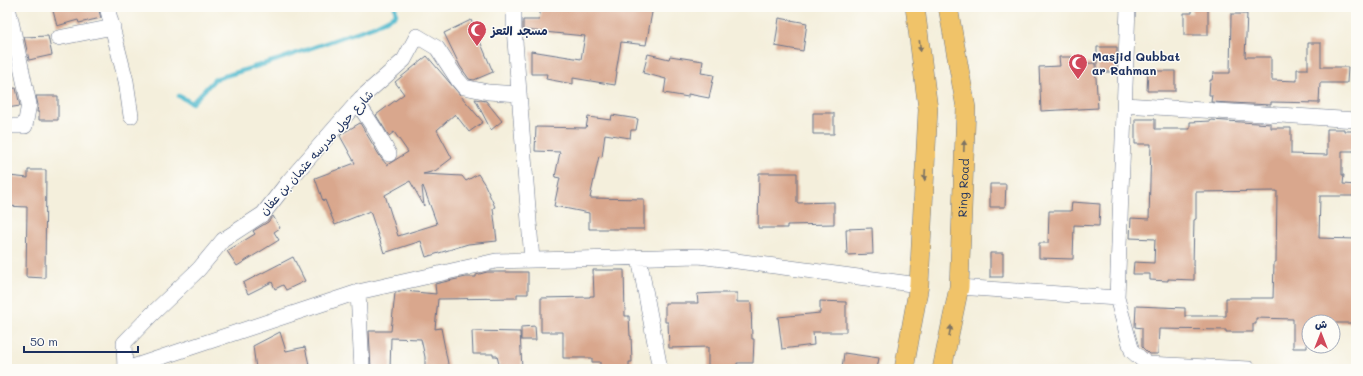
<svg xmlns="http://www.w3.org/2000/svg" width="1363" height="376" font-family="Mali,'Playpen Sans Arabic',sans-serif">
<rect width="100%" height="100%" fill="#fdfcf7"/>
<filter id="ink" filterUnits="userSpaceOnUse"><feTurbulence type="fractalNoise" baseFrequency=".025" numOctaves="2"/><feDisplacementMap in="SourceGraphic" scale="8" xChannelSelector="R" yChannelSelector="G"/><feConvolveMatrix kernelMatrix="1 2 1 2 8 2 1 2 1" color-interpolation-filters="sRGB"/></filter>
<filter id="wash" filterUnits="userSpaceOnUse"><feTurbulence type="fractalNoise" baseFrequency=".012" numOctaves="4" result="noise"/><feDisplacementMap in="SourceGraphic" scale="16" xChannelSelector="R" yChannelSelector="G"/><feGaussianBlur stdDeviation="0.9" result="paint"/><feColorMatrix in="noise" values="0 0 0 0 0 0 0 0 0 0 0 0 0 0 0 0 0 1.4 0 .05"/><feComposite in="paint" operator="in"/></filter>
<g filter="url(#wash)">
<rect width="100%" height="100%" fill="#f4efdc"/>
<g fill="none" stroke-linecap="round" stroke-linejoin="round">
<!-- stream -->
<path stroke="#50b9cd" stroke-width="4.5" d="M179,96L192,103L215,79L277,60L374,26L396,15L395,7"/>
</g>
<g id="blocks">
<!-- building -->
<path fill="#d9a78d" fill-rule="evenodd" d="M52,7H98L101,18L79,23L78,20L57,26Z
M541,7H653L646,45L621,42L616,72H617L615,85L573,78V84L546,79L547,74H531V51L581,59L585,36L523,30V20H539Z
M1192,7H1208V35H1184V13H1192Z
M1231,14H1247L1245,57H1271V74H1272V80L1297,81V69H1308V43H1321V67H1348L1347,83H1320L1319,103L1271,102V105L1211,102L1212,95H1209L1210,80H1212L1213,73H1230Z
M779,18L807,23L803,51L775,46Z
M471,20L493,72L474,80L469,79L460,66L444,33Z
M48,36L52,55L29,60L24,37Z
M1097,47H1117V72H1097Z
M648,54L669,59L670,56L703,61L701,73L714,75L709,98L688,94V97L664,93L666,79L643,73Z
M427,56L483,122L469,132L455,114L437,130L452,158L435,171L423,174L462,176L466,181L478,174L485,185L495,207L493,208L497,241L468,244L426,257L421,241L384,253L370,211L335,225L325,200L323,201L315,178L355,163L340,136L343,133L360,123L381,158L387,165L408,152L394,132L389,136L376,115L404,94L395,82ZM410,181L424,206L422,187L423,186L437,224L398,236L385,195Z
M1059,57H1072L1073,64L1095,63L1098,108L1041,111L1039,67L1060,66Z
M1148,71H1175V91H1147Z
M16,88L20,106L7,108V89Z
M36,96H58V120H39V112H37L38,105Z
M475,99L486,101L502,121L491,130Z
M813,113H834V134H813Z
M612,115L638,119L636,130H631L630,138L605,134L602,157L599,156L590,198L644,199V229H589V213L554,206L560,178L555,177L560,152L535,151L536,127L586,128L588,117L611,120Z
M1135,119H1155V129H1190V122L1211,121V120L1271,124V128H1291V154L1327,155V129H1344V131H1356V151H1342V175H1344L1343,184L1356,185V196H1320L1319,238L1356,239V323H1307V348H1293V319L1256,318V324H1253V332H1226V330L1159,329L1158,354H1149L1142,347V328L1135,327L1136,306L1185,308V316H1226V298H1273L1274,262H1276L1277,191L1196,192V219L1194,220L1193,266H1194V280L1168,279V281L1150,280V274H1133L1134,262L1154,263L1155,239L1130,238L1131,218L1149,219L1151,144H1135Z
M28,170H46L45,278L26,277L27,207L7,206V187L9,176L28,178Z
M759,173H797V203L834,202V224L787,225V228H758Z
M990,184H1006L1005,207H990Z
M1072,202L1100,204L1099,226L1074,225L1073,259L1039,258V243H1048L1049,211H1071Z
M273,216L280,228L274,232L279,240L237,266L227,251L255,234L253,231L268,222Z
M872,228L873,254L847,255L846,229Z
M990,253H1003V277H990Z
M293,257L305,281L286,290L283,285L275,289L272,282L248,294L243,283Z
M593,270H624L625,316H629L630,336H631L632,362H629V369H600V362H592V358H563V332H541V298L590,297V296H594Z
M487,272H528V294H517V298L438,299L435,329L441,328L449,369H425V357L421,339L391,338L390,369H371L369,331H391L395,293L404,291L436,294L435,284L466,277H476V275Z
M716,293H737V302H751L752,339H754L753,363H737V369H708V347L669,348L668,322H665V303H698L697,294Z
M820,301L846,302V332H813L814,345L782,349L778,317L820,313Z
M535,326L536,340H521V327Z
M472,331L520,332L522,369H500L497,356H493V354H473Z
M280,332L286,351L305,347L310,369H256L253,346Z
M844,353L879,358L877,369H842Z"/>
</g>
</g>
<g filter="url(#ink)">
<use href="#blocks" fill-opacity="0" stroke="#67728a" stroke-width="1"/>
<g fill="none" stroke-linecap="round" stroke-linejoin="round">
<defs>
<path id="minor" d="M107,7L126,81L131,116
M514,7V28L532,260
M58,38L113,27
M357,102L376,131L389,154
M1125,105L1356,120
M7,126H25L29,104L8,7
M639,258L660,369
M959,287L1117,298L1132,351L1147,364L1249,369
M358,292L362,369
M1117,298L1128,7
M125,369L124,343L151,315L199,269L223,240L263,214L288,182L361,98L404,60L417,36L437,48L458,80L464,87L488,92L519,94
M126,369L358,292L496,261L699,256L919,285"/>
<g id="major">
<path d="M904,369L919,285L928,109L915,7"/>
<path id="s1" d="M942,369L959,287L966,108L948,7"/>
</g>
</defs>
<!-- minor casing -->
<use href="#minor" stroke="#67728a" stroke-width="16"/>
<!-- major casing -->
<use href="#major" stroke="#67728a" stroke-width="20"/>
<!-- minor -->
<use href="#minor" stroke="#fff" stroke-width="15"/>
<!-- major -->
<use href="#major" stroke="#f0c369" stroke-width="19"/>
</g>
<!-- one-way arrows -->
<defs><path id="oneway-solid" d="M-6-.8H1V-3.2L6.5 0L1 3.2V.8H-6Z"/></defs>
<g fill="#7b7263">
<use href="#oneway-solid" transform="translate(920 46) rotate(83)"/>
<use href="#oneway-solid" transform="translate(964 146) rotate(-88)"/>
<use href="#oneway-solid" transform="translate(925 175) rotate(93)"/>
<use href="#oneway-solid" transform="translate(950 331) rotate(-79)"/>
</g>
</g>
<!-- icons -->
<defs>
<symbol id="mosque-pin" viewBox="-11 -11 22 30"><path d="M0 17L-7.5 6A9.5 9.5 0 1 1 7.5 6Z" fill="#d1495b" stroke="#fdfcf7"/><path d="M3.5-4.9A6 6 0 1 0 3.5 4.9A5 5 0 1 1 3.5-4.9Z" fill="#fff"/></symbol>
</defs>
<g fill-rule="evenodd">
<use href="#mosque-pin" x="466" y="19" width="22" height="30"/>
<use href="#mosque-pin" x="1067" y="52" width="22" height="30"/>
</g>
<g text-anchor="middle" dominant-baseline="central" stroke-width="3" stroke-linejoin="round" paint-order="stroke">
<!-- poi labels -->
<g font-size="12" font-weight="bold" fill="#1b2f5e" stroke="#fdfcf7" text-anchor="start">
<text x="491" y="30">مسجد التعز</text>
<text x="1092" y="56">Masjid Qubbat<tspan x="1092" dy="14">ar Rahman</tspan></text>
</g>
<!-- street labels -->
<g font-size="12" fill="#1b2f5e" stroke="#fdfcf7">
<text transform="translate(316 152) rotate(-48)">شارع حول مدرسه عثمان بن عفان</text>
<text stroke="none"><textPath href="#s1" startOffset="183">Ring Road</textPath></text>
</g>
</g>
<!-- margin -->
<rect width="1363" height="376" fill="none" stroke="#fdfcf7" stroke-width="24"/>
<!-- north arrow -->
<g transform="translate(1321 334)"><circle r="19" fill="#fdfcf7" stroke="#a3aaba"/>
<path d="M0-3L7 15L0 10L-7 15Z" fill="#d1495b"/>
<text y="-6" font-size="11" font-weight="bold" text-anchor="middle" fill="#1b2f5e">ش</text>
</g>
<!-- scale -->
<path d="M24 346v6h114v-6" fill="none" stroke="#1b2f5e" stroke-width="2"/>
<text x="30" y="346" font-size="12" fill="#1b2f5e" stroke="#fdfcf7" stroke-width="3" paint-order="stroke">50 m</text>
</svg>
